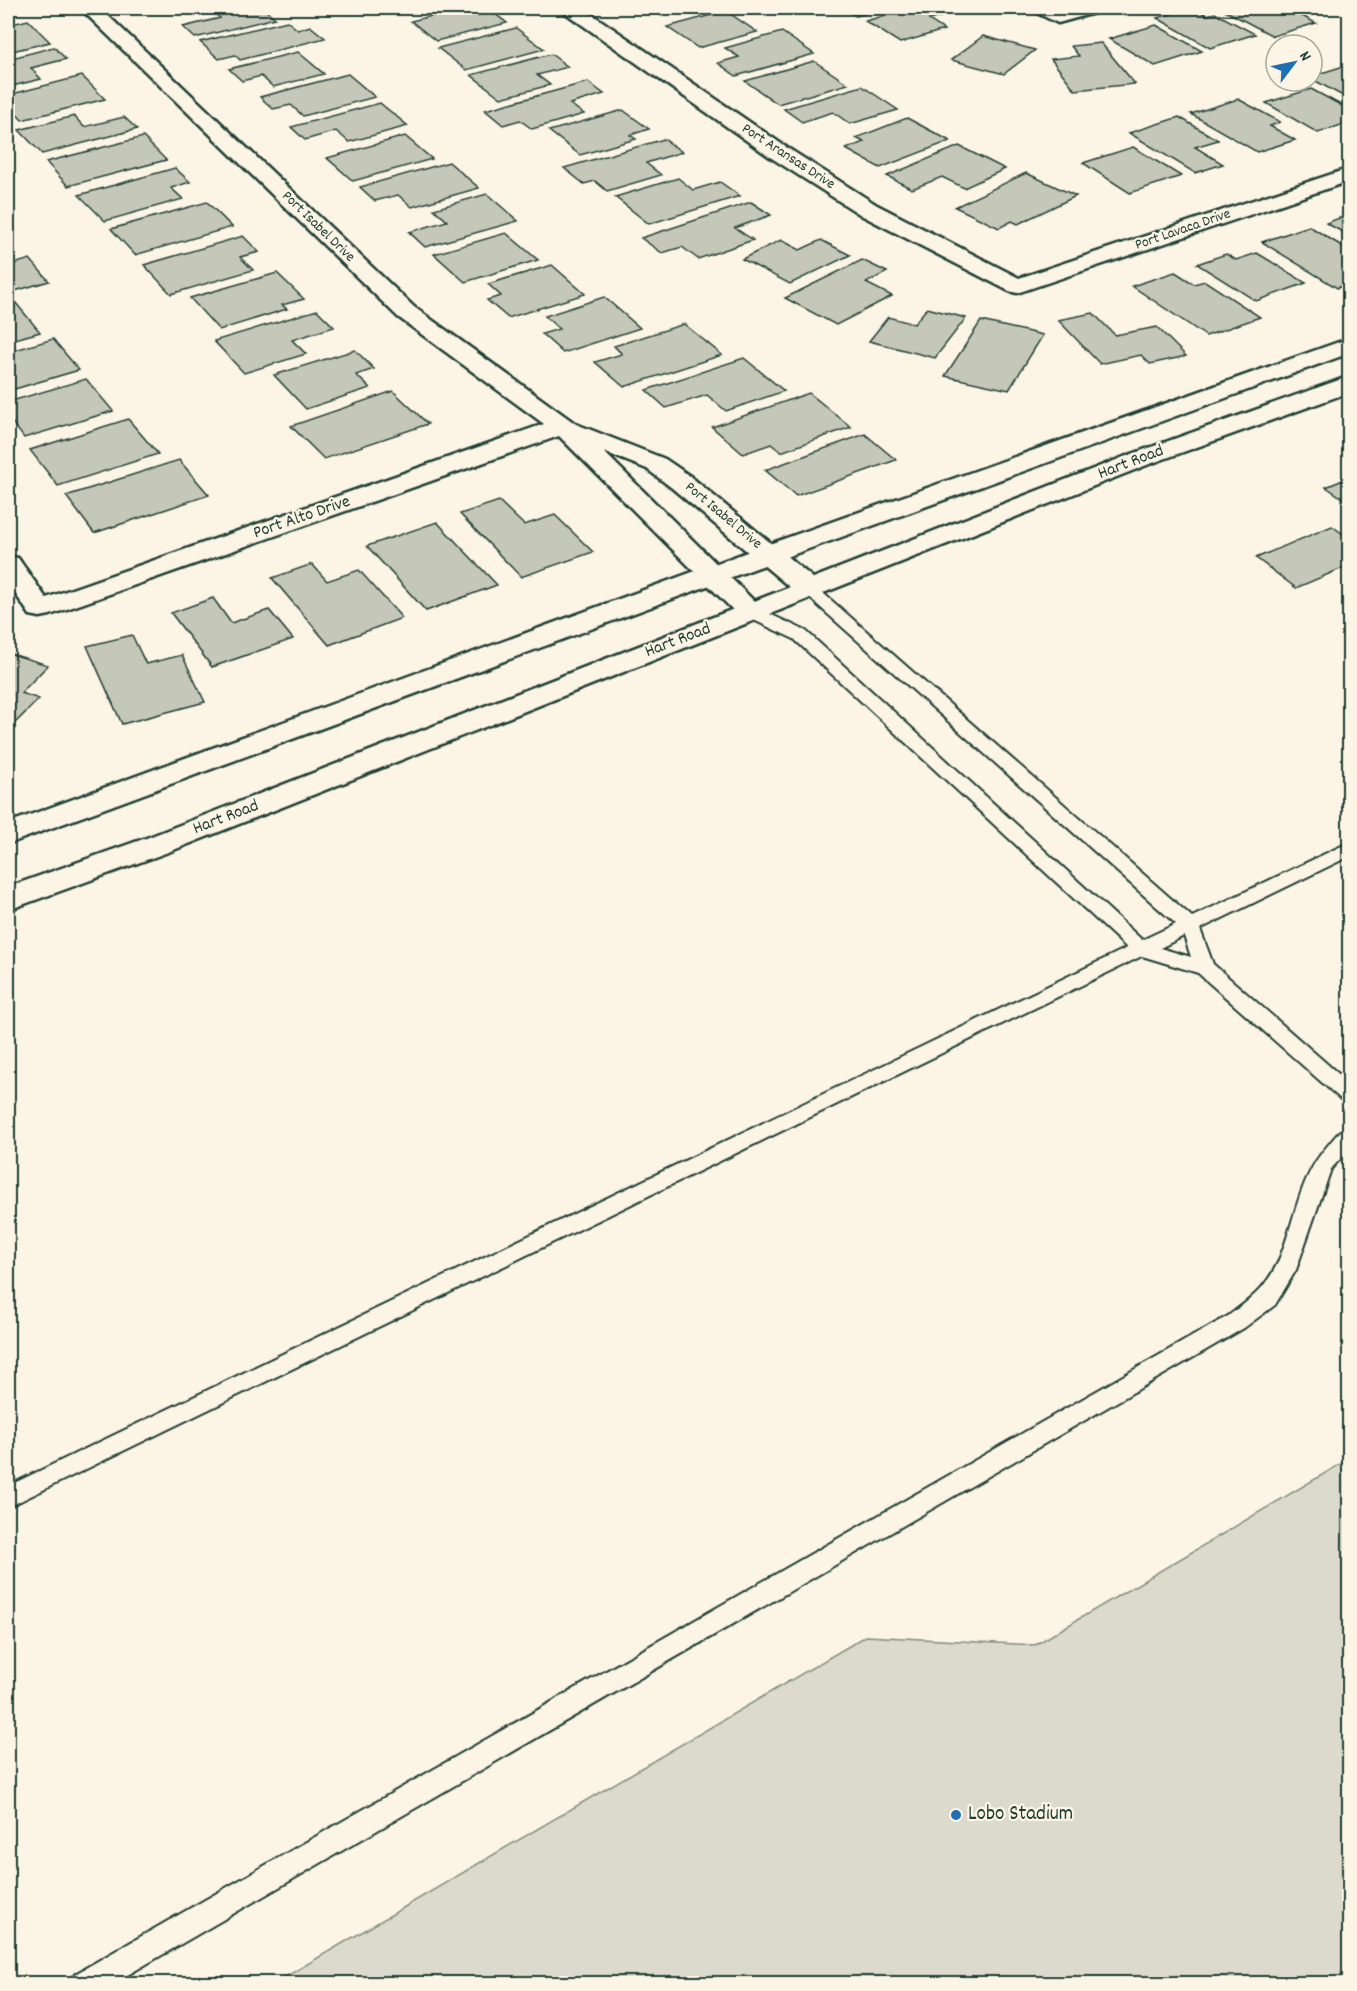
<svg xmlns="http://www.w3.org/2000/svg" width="1357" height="1991" font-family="Dekko,sans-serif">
<rect width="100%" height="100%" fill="#fcf5e5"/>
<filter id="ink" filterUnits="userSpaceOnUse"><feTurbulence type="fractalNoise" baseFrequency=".0167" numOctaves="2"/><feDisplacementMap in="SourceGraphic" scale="12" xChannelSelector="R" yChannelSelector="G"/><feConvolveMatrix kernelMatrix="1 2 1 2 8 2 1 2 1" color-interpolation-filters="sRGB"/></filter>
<g filter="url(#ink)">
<!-- green -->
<path fill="#dcdacc" stroke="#7e8c80" stroke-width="1.5" d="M1349,1459V1983H275L866,1636L1035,1645Z"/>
<!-- building -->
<path fill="#c5c7b9" stroke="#1f3d34" stroke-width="1.5" d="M208,8H263L275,18L195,38L183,27L220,18Z
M464,8H487L507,23L436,41L411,21Z
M679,8H718L690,15Z
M842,8H889L856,16Z
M914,8H954L960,11L929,20L944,30L900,43L865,21Z
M1193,8L1207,15L1215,13L1255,34L1210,48L1157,18Z
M1220,8H1286L1316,23L1273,36Z
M726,11L757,32L698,48L667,27Z
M28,20L50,42L8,52V25Z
M287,21L298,30L310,26L325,38L240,60L235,55L219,59L200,42Z
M1156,25L1202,51L1155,66L1109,39Z
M516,28L544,49L466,70L438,48Z
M782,32L814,54L736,76L718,63L739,57L725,48Z
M983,36L1035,50L1004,74L951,60Z
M1101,43L1135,84L1075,90L1051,59L1079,56L1071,46Z
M54,47L66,59L31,68L41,79L8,87V59Z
M298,52L324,74L273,87L261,76L242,81L229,69Z
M551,54L568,67L537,75L550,85L501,98L471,75Z
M814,61L848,84L778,104L745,81Z
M1350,64V100L1312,79V76Z
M348,74L375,97L303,116L291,105L273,109L260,97Z
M82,76L105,99L22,120L8,105V95Z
M588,82L604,94L570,104L584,114L532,129L520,120L503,125L485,110Z
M862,86L898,110L850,124L833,112L802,122L784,109Z
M1311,89L1350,110V122L1318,133L1266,103Z
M1238,99L1280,122L1270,126L1295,140L1257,152L1191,114Z
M380,103L408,126L349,142L336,131L305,140L291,127Z
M623,110L649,129L630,135L636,139L580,155L549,131Z
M74,116L84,127L124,117L137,129L42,154L19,130Z
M1179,117L1218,140L1195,147L1223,164L1195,173L1129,133Z
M907,118L950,141L880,168L846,149L864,142L856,138Z
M405,136L432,159L353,181L327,158Z
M143,137L166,160L68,186L46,162Z
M664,139L682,152L646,163L661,175L607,191L595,181L584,184L564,168Z
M959,146L1005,169L964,188L942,177L912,189L887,176Z
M1133,147L1181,176L1130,193L1083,163Z
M449,162L479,188L412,207L398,195L375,201L360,187Z
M175,168L190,182L171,188L183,199L105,221L79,195Z
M1026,173L1076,196L1018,224L1012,221L999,228L955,207Z
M678,178L693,190L720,182L740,196L649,224L615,197Z
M487,194L518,221L425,247L409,232L447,221L434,209Z
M207,202L232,227L135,255L111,229Z
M751,202L771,215L735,228L753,240L698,259L682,247L662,253L641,238Z
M1350,214V236L1326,223Z
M1309,226L1350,251V283L1337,288L1262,242Z
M506,233L538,260L465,282L434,254Z
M243,236L259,252L240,257L253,270L171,294L144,265Z
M781,240L800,250L821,240L850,255L790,284L742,259Z
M1257,253L1306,283L1256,301L1197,264L1226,254L1236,260Z
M8,256L14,264L30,259L49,281L8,293Z
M862,260L887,272L866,283L892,296L836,325L785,298Z
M552,265L585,294L508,318L487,300L501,296L488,284Z
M1175,272L1194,284L1205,281L1260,317L1206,336L1132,286Z
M277,273L304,299L282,305L287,309L219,330L190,298Z
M604,297L640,328L563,353L542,334L559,329L545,316Z
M15,302L40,332L8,341V304Z
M927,308L966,318L935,358L869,341L888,317L914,324Z
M317,310L334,327L292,340L306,354L244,373L214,341Z
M1093,313L1115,335L1157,327L1186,356L1150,364L1141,355L1100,364L1058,320Z
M981,321L1043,335L1009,390L945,376Z
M684,324L722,355L624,387L595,362L622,354L614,346Z
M53,339L79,370L8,391V352Z
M355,350L374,369L356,375L370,388L306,409L274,375Z
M744,358L784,391L726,411L707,395L666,408L646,390Z
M86,379L113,411L24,438L8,417V402Z
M393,391L428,424L324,459L291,426Z
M809,393L851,427L781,452L771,444L743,454L712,427Z
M128,419L158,454L58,486L30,450Z
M865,434L896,460L796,496L765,470Z
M179,460L209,495L94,533L66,496Z
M1350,477V503L1326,487Z
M499,501L524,525L555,515L593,552L521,577L460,514Z
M437,522L497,585L426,611L367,546Z
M1332,526L1350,539V565L1296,588L1256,558Z
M312,564L327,581L359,570L402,618L329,645L272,578Z
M213,598L231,623L269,610L293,639L212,667L171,613Z
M132,635L146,664L182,655L205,702L122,724L87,646Z
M8,653L48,665L21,693L39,699L8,730Z"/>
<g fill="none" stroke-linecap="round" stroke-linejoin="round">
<defs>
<path id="lane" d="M809,584L815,586L1192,917L1350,842V856L1200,929L1213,964L1350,1084V1103L1343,1101L1198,973L1142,956L8,1507V1486L1127,948L794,639L745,616L743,612L745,608H757L806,631L1142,940L1176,924L803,592L801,589ZM1184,936L1191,957L1160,948Z
M1350,1126V1148L1331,1169L1296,1270L1275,1305L1244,1328L112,1984H71L75,1974L1228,1316C1250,1300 1266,1288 1278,1262C1296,1221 1297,1179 1329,1144C1335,1137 1340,1129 1350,1126Z"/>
<path id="street" d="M80,8H100L414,307L576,424L665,459L690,476L819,583L823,589L819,595L809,597L799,595L672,488L647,469L604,452L765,612L761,618L751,620L741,618L559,436L50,615L40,617L30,615L8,583V556L18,558L46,598L544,424L398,317Z
M562,8H583L786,147L877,205L1019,278L1350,168V181L1017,293L1009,291L861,215L770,157L564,12Z
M1033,8H1055L1060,10L1071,8H1101L1098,12L1058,23L1035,12Z"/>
<path id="secondary" d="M1350,338V353L778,560L8,844V823L758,548Z
M1350,376V392L1147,465L171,851L8,910V887L149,837L1129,455Z"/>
</defs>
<!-- lane casing -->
<use href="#lane" stroke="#1f3d34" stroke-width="4"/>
<!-- street casing -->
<use href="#street" stroke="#1f3d34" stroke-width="5"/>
<!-- secondary casing -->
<use href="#secondary" stroke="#1f3d34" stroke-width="5"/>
<!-- lane -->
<use href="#lane" fill="#fcf5e5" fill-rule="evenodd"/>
<!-- street -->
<use href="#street" fill="#fcf5e5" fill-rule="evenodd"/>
<!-- secondary -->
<use href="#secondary" fill="#fcf5e5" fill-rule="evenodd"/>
</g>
</g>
<!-- markers -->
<circle fill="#1f6fb2" stroke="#fcf5e5" stroke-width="2" cx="956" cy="1815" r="6"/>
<g text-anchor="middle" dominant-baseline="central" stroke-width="4.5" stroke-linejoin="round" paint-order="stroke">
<!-- far-street labels -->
<g font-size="15" fill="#1f3d34" stroke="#fcf5e5">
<text transform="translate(788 157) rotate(33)">Port Aransas Drive</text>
<text transform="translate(318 227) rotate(44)">Port Isabel Drive</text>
<text transform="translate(1183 230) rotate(-19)">Port Lavaca Drive</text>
<text transform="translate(723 516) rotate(40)">Port Isabel Drive</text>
</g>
<!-- street labels -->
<g font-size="18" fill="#1f3d34" stroke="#fcf5e5">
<text transform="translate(1131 463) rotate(-21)">Hart Road</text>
<text transform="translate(302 518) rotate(-19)">Port Alto Drive</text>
<text transform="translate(678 641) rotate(-21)">Hart Road</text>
<text transform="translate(226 818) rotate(-21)">Hart Road</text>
</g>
<!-- near-poi labels -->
<g font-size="21" fill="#1f3d34" stroke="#fcf5e5" text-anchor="start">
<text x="968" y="1815">Lobo Stadium</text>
</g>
</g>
<!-- margin -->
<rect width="1357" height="1991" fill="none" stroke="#fcf5e5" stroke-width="30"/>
<rect x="15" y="15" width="1327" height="1961" fill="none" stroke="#1f3d34" stroke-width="2" filter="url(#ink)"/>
<!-- north arrow -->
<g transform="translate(1294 63) rotate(58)"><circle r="28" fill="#fcf5e5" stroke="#a4ab9e" stroke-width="1.5"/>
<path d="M0-4.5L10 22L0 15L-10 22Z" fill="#1f6fb2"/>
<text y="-9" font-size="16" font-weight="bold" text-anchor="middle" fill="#1f3d34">N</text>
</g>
</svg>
